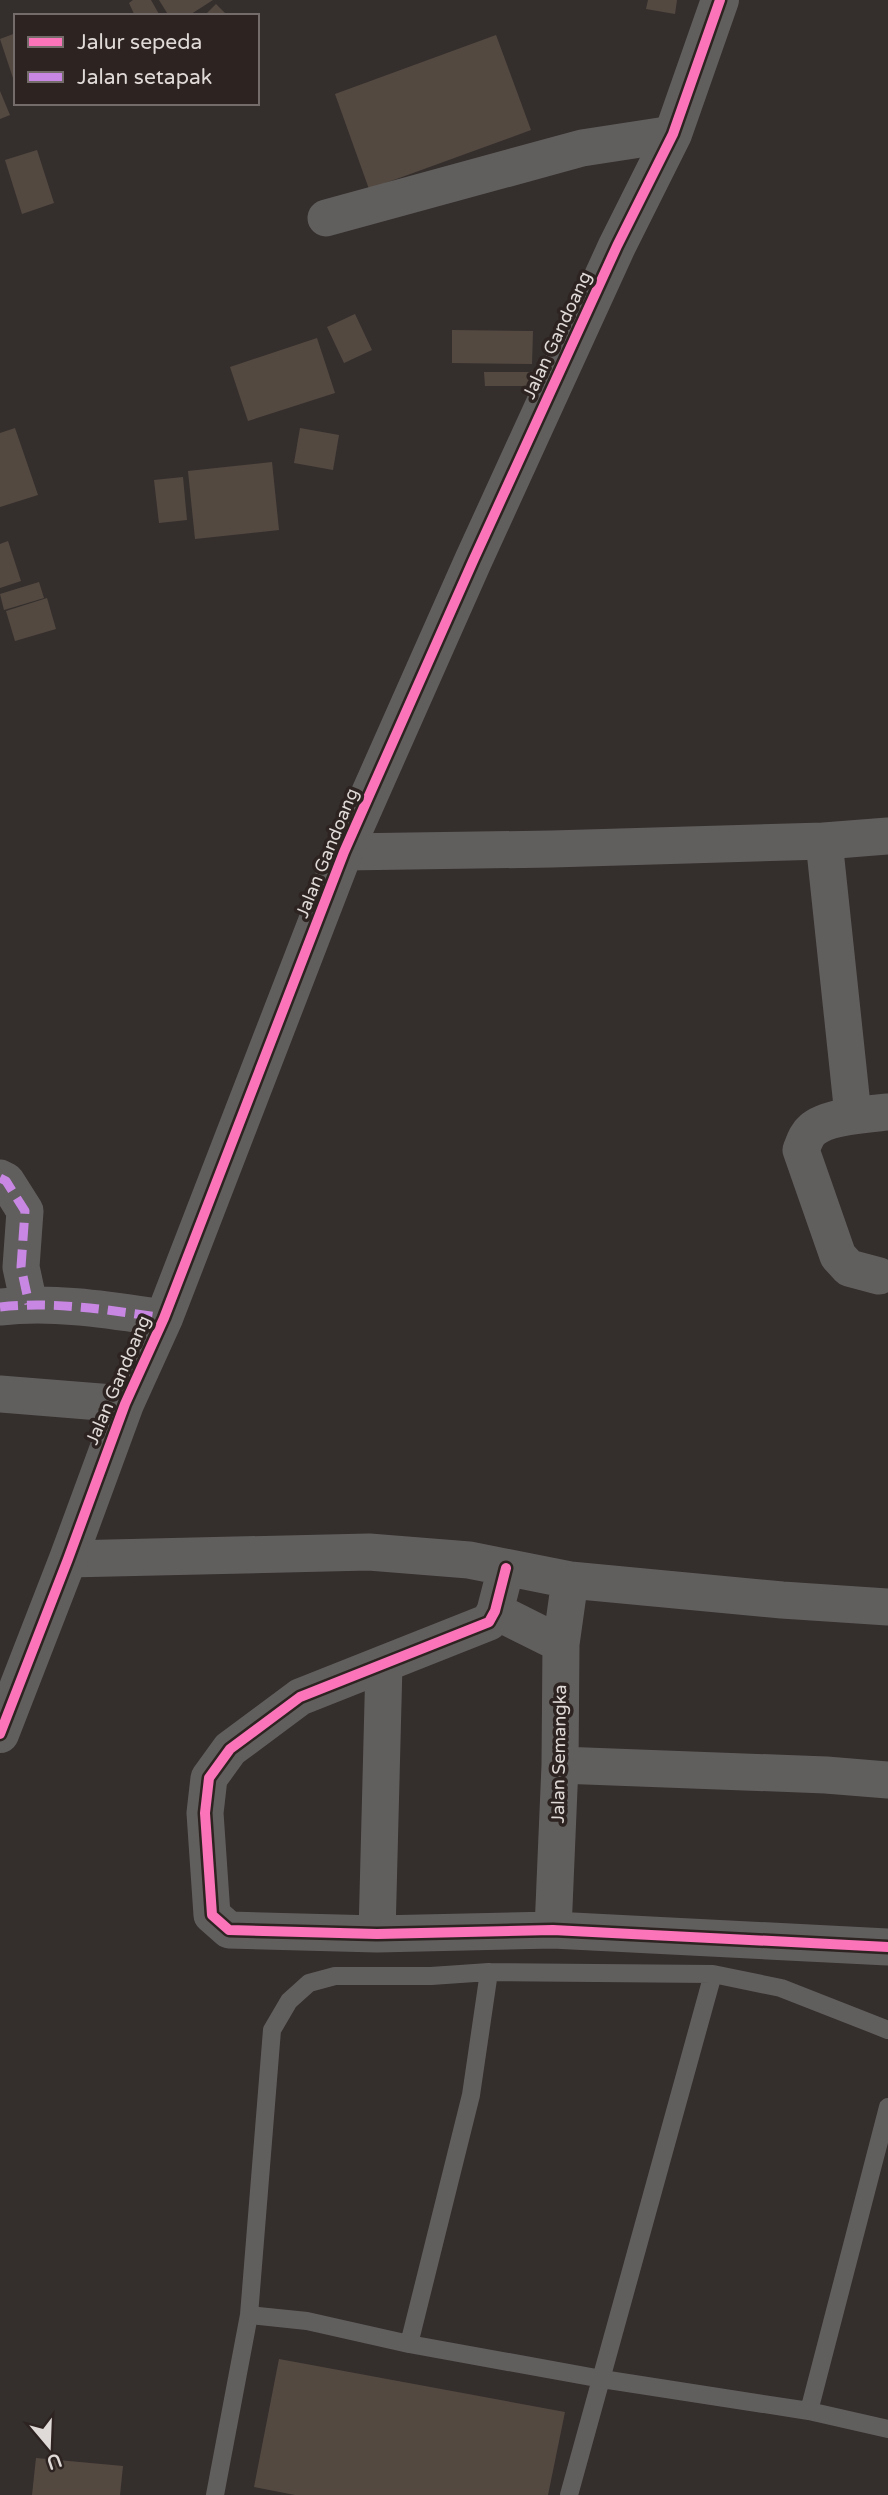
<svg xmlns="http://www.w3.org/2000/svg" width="888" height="2495" font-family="'Varela Round',sans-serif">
<rect width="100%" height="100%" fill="#342f2d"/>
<!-- building -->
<path fill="#544941" d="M133,0H151L160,16H135L129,3Z
M159,0H213L188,16H169Z
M648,0H677L675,14L646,9Z
M216,4L226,14L204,16Z
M16,33V84H15L0,39Z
M496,35L531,130L369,189L335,94Z
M0,91L10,115L0,119Z
M37,150L54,203L22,214L5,160Z
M355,314L372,350L344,363L327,327Z
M452,330L533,331L532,364L452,363Z
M317,338L335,393L248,421L230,367Z
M484,372H530V386H485Z
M15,428L38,495L0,507V433Z
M300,428L339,435L333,470L294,463Z
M272,462L279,530L195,539L188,471Z
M183,477L187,520L159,523L154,480Z
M8,541L21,581L0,588V544Z
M39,582L44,598L4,610L0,594Z
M47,598L56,629L15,641L6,611Z
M279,2359L565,2412L548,2495H295L254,2487Z
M36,2458L123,2466L120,2495H32Z"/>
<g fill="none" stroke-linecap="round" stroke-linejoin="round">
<!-- service -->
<path stroke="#615f5e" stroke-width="18" d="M249,2315L272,2030L289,2001L309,1983L335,1976H431L489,1972L713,1974
M409,2344L471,2095L489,1972
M809,2411L888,2107
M215,2495L249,2315L307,2321L409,2344L602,2379L809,2411L888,2429
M569,2495L713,1974L781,1988L888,2030"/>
<!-- minor -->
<path stroke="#615f5e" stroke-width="37" d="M326,218L582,148L673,134
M824,841L853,1115
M344,852L552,849L824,841L888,836
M0,1178L6,1181L25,1211L21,1267L29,1304
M879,1276L849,1268L838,1256L801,1150C804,1143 806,1135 812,1130C827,1116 868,1114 888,1112
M0,1307C55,1301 109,1310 164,1318
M0,1394L125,1404
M68,1559L369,1552L469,1560L570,1580L782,1600L888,1607
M506,1568L495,1611L489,1622L300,1697L230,1749L209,1778L205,1813L212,1915L229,1930L377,1934L553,1930L888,1947
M495,1611L561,1644
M560,1765L826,1775L888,1780
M553,1930L560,1765L561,1644L570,1580
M377,1934L384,1664"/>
<!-- tertiary -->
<path stroke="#615f5e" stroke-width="38" d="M0,1734L68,1559L125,1404L164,1318L344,852L473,561L617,246L673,134L720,0"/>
<!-- quiet -->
<path stroke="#c787e3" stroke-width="9" stroke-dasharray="18 9" stroke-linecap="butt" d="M0,1178L6,1181L25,1211L21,1267L29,1304
M0,1307C55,1301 109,1310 164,1318"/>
<defs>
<path id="cycleway" d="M506,1568L495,1611L489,1622L300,1697L230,1749L209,1778L205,1813L212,1915L229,1930L377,1934L553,1930L888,1947
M0,1734L68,1559L125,1404L164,1318L344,852L473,561L617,246L673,134L720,0"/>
</defs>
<!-- cycleway casing -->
<use href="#cycleway" stroke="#2d2421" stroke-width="15"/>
<!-- cycleway -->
<use href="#cycleway" stroke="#fb73b8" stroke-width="10"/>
</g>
<g text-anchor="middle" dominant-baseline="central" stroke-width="7" stroke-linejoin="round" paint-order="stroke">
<!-- street labels -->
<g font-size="18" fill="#dfd9d7" stroke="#2d2421">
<text transform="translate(557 335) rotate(-65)">Jalan Gandoang</text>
<text transform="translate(327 853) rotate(-68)">Jalan Gandoang</text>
<text transform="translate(118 1380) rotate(-67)">Jalan Gandoang</text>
<text transform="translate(559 1754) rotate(-89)">Jalan Semangka</text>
</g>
</g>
<!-- legend -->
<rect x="14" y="14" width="245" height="91" fill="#2d2421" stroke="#746c6a" stroke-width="2"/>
<rect x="28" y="37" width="35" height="10" fill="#fb73b8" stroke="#746c6a" stroke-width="2"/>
<text x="77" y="49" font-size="21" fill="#dfd9d7">Jalur sepeda</text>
<rect x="28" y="72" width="35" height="10" fill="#c787e3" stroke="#746c6a" stroke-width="2"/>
<text x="77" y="84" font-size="21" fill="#dfd9d7">Jalan setapak</text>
<!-- north arrow -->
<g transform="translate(49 2446) rotate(161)" stroke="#2d2421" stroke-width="5" paint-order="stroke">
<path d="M0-5L12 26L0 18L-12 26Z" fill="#dfd9d7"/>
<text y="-10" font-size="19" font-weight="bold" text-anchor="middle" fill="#dfd9d7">U</text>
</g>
</svg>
